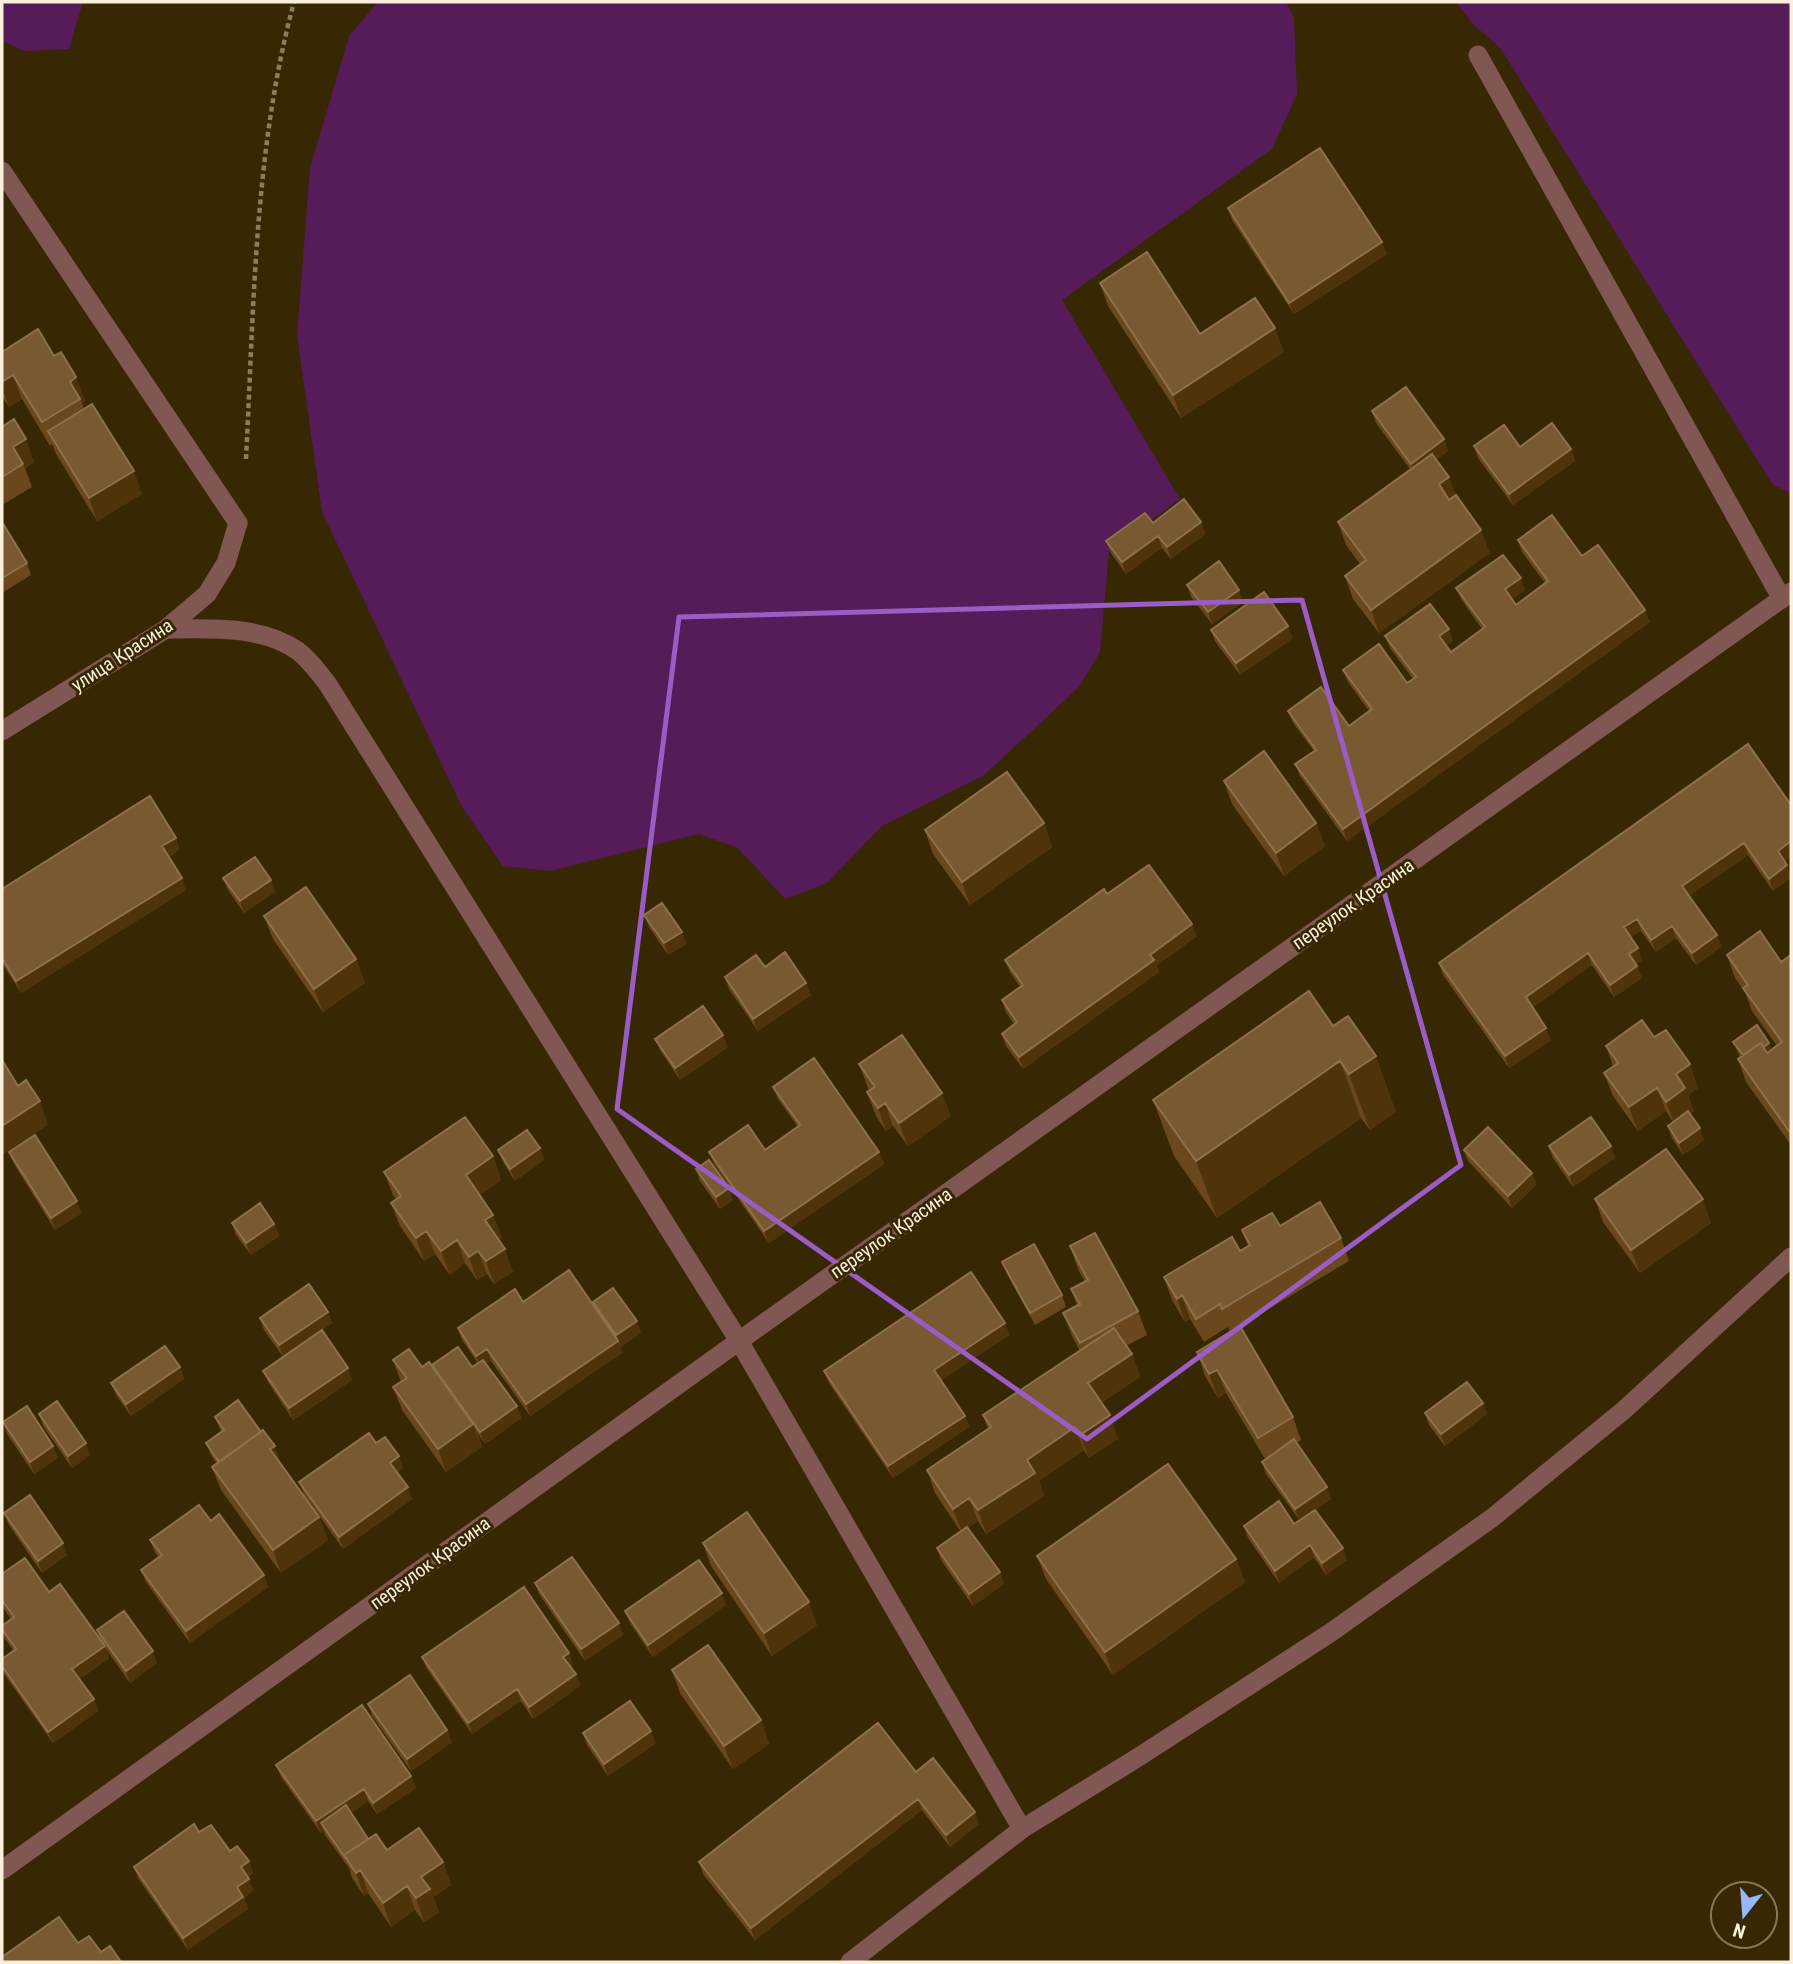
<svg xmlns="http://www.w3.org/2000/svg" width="1793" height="1964" font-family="'Roboto Condensed',sans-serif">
<rect width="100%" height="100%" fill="#372803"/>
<!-- green -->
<path fill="#561b59" d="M2,2H83L69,49L24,51L2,41Z
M378,2H1286L1294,17L1297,94L1272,149L1062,300L1180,499L1109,551L1100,652L1079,687L983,776L882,826L827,883L785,899L738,848L699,834L550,871L503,866L462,807L322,512L297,336L310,168L349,36Z
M1456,2H1791V493L1773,485L1501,49L1472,23Z"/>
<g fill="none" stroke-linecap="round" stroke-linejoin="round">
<!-- path -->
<path stroke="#8a7d60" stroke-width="4.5" stroke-dasharray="5 3.5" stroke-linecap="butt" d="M246,459C254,307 254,150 294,2"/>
<!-- service -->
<path stroke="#815753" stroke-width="19" d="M1478,55L1782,599
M2,171L238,523
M166,629C210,629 261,625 298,651C309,659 318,672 327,683L739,1341L1022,1829"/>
<!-- minor -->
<path stroke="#815753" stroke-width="19" d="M2,731L166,629L207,594L226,563L238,523
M2,1870L739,1341L1791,592
M850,1962L1022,1829L1137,1758L1330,1633L1492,1518L1624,1410L1791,1257"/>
</g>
<!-- wall -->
<path fill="#6a471d" d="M1228,208L1382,242L1387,254L1294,314L1232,220Z
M1100,283L1200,334L1284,352L1181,418L1108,306Z
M2,352L54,356L85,401L82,403L84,409L142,494L97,521L56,454L52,444L50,446L22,399L9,407L2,396Z
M1372,411L1444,439L1448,451L1436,460L1490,553L1379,633L1353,599L1345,576L1360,564L1346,545L1338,522L1410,469L1376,423Z
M2,427L34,462L25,468L32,487L2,505Z
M1474,446L1571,449L1575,461L1513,505L1478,458Z
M2,522L27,563L31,575L2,593Z
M1201,522L1205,534L1171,559L1162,548L1126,574L1111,553L1106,541L1153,523Z
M1518,540L1582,556L1650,622L1347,841L1300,776L1295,764L1314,751L1293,723L1288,711L1349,726L1369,711L1348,682L1343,670L1407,683L1413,679L1390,648L1385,636L1453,640L1446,646L1451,652L1482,629L1461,599L1456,588L1525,590L1512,599L1516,605L1545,583L1522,552Z
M1187,585L1243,602L1212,624L1191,597Z
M1211,630L1293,638L1240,675L1215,641Z
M1748,744L1791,856L1785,861L1791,878L1773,891L1748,855L1689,896L1717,935L1721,947L1696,965L1676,938L1656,952L1641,931L1631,937L1642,960L1636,964L1642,978L1614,997L1592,965L1533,1007L1551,1040L1509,1068L1443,975L1439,963Z
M1224,781L1316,823L1325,846L1284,876L1232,804Z
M1044,823L1052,847L970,905L933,854L925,830Z
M180,849L169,857L186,890L21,993L2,963V889Z
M223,878L271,880L275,892L244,913L228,890Z
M1107,894L1197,936L1156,966L1159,972L1023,1069L1006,1046L1002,1034L1014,1024L1006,1012L1002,1000L1020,987L1010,972L1005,960Z
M644,915L682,932L686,944L668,955L649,927Z
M264,916L356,959L365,983L323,1012L273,939Z
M1727,955L1781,962L1791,955V1145L1746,1082L1738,1059L1740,1057L1733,1042L1772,1050L1777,1046L1752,1011L1745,992L1735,978Z
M765,967L806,983L811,995L758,1031L729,989L725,977Z
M1309,991L1396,1112L1370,1130L1361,1118L1217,1218L1174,1156L1153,1100Z
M1654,1037L1698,1088L1688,1095L1694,1111L1690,1114L1704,1140L1683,1155L1672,1138L1668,1126L1673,1122L1666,1111L1638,1131L1613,1096L1604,1073L1613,1066L1606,1046Z
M655,1039L728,1047L680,1080L660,1050Z
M859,1064L951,1116L908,1146L893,1126L886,1131L876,1116L867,1092L869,1091Z
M773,1087L879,1152L884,1164L769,1243L714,1164L709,1152L765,1150L798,1127L778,1099Z
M1549,1146L1615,1158L1573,1187L1553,1158Z
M540,1148L544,1160L515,1181L503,1162L498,1150Z
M1464,1150L1532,1173L1536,1185L1512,1208L1468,1161Z
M9,1152L82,1213L55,1230L14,1164Z
M493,1156L501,1180L479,1195L493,1215L502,1238L499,1240L513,1272L494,1284L487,1274L477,1280L465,1263L450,1275L435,1254L424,1261L400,1226L391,1203L396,1199L393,1195L384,1172Z
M696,1169L733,1200L720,1209L700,1181Z
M1595,1199L1711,1223L1640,1273L1603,1222Z
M232,1223L274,1224L279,1236L251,1255L236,1235Z
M1280,1226L1341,1238L1349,1261L1240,1326L1293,1417L1301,1440L1296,1443L1327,1487L1331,1499L1300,1521L1266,1474L1262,1462L1265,1459L1226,1393L1218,1398L1205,1376L1197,1352L1230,1332L1228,1327L1204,1342L1190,1319L1185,1322L1172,1300L1164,1277L1240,1251L1248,1246L1242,1230Z
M1070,1246L1138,1311L1147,1335L1126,1346L1132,1354L1140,1377L1101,1403L1118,1439L1089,1458L1084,1450L1039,1481L1044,1496L986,1534L978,1521L968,1528L1004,1584L973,1606L941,1560L937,1548L961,1532L935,1493L927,1470L988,1429L983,1415L1080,1351L1072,1336L1063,1313L1077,1305L1071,1289L1085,1282L1078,1269Z
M1002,1262L1062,1295L1066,1307L1035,1325L1007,1274Z
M523,1302L596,1309L593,1302L641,1333L621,1347L619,1345L622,1353L530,1416L491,1361L486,1364L517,1406L521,1418L485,1444L477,1432L482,1447L446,1472L402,1410L393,1387L401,1382L393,1360L422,1367H472L478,1363L462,1340L458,1328Z
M328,1312L332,1323L322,1330L352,1380L293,1420L268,1382L263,1371L283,1357L264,1330L260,1318Z
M1005,1323L1009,1335L941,1380L965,1416L969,1427L893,1478L829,1383L824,1371Z
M180,1367L184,1379L131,1416L116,1395L111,1383Z
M1483,1403L1487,1414L1445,1446L1429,1425L1425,1413Z
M39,1414L90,1455L72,1468L43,1426Z
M215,1417L282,1466L319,1517L328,1540L281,1573L221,1490L212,1467L217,1464L211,1455L206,1443L221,1432Z
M3,1422L53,1446L58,1458L34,1474L7,1434Z
M376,1443L403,1468L397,1473L412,1499L343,1549L304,1494L299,1482Z
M4,1513L67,1555L42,1573L9,1525Z
M211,1521L264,1575L268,1587L190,1643L146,1582L141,1570L159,1558L155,1552L150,1540Z
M1294,1524L1347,1560L1326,1575L1314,1557L1279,1583L1248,1538L1244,1526Z
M703,1543L817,1625L772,1656L711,1566Z
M1037,1556L1236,1559L1245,1582L1113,1675L1046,1579Z
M2,1574L49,1592L100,1639L97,1630L157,1663L130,1683L106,1649L109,1658L80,1679L94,1699L98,1711L53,1743L2,1671V1659L14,1651L5,1639L2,1631V1626L11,1619L2,1606Z
M535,1583L619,1623L623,1635L585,1661L539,1594Z
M726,1605L653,1657L630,1623L625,1611Z
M422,1657L573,1665L571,1667L576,1674L580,1686L533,1719L521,1701L472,1734L427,1669Z
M672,1670L761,1720L769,1744L733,1769L680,1693Z
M368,1704L452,1742L411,1771L372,1716Z
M583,1733L656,1743L608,1776L587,1745Z
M276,1765L411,1776L416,1788L377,1814L368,1801L351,1813L368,1839L387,1850L443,1862L451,1885L433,1897L439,1912L424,1922L415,1910L391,1927L368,1893L364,1896L352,1878L349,1868L325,1835L324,1831L321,1833L281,1777Z
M916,1772L979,1824L950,1847L922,1810L755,1940L703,1874L699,1862Z
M199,1832L230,1851L249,1861L253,1873L248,1877L253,1890L244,1898L248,1909L188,1950L138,1878L134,1867Z"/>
<!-- shaded-wall -->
<path fill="#4f330a" d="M1382,242L1387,254L1294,314L1289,303Z
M1275,328L1284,352L1181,418L1173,395Z
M13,375L22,399L9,407L2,388V382Z
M76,377L85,401L82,403L70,382Z
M26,439L34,462L25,468L13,447Z
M1444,439L1448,451L1415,476L1411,464Z
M1571,449L1575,461L1513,505L1509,494Z
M134,471L142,494L97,521L89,498Z
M1449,477L1458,501L1447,508L1439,484Z
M1201,522L1205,534L1171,559L1167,547Z
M1481,530L1490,553L1379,633L1371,610Z
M1158,536L1162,548L1126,574L1122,562Z
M1521,578L1525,590L1509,601L1505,589Z
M1239,590L1243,602L1212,624L1208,612Z
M1645,610L1650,622L1347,841L1343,829Z
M1288,626L1293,638L1240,675L1236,663Z
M1449,629L1453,640L1444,648L1439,636Z
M1044,823L1052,847L970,905L962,882Z
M1316,823L1325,846L1284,876L1276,853Z
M176,838L180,849L167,858L162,846Z
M1791,841V856L1782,863L1778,851Z
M1744,843L1748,855L1686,898L1682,886Z
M1787,865L1791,878L1773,891L1769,879Z
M182,878L186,890L21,993L16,981Z
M271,880L275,892L244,913L240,901Z
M1637,919L1641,931L1628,939L1624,927Z
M1192,924L1197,936L1156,966L1159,972L1023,1069L1019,1057L1150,955Z
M1672,926L1676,938L1656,952L1651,940Z
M682,932L686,944L668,955L664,943Z
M1717,935L1721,947L1696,965L1692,953Z
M1638,948L1642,960L1633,966L1629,954Z
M1588,953L1592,965L1530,1009L1526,997Z
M356,959L365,983L323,1012L314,989Z
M1637,966L1642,978L1614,997L1610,985Z
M806,983L811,995L758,1031L753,1019Z
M1546,1028L1551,1040L1509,1068L1505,1056Z
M723,1035L728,1047L680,1080L675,1068Z
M1769,1043L1774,1055L1746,1059Z
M1376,1056L1396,1112L1370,1130L1349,1074Z
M1340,1061L1361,1118L1217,1218L1196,1161Z
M1690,1064L1698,1088L1688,1095L1694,1111L1675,1125L1666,1102L1676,1074Z
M1657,1088L1666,1111L1638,1131L1629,1107Z
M942,1093L951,1116L908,1146L899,1123Z
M40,1101L48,1125L2,1155V1126Z
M885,1103L893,1126L886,1131L878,1108Z
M1700,1128L1704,1140L1683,1155L1679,1143Z
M1611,1146L1615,1158L1573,1187L1569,1175Z
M540,1148L544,1160L515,1181L510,1169Z
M879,1152L884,1164L769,1243L764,1231Z
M493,1156L501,1180L474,1198L466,1175Z
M1532,1173L1536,1185L1512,1208L1508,1196Z
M729,1188L733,1200L720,1209L716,1197Z
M1703,1199L1711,1223L1640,1273L1631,1250Z
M77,1201L82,1213L55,1230L51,1218Z
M493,1215L502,1238L494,1244L485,1220Z
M274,1224L279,1236L251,1255L246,1243Z
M426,1231L435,1254L424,1261L416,1238Z
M457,1240L465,1263L450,1275L441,1251Z
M505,1249L513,1272L494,1284L486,1261Z
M478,1251L487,1274L477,1280L469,1257Z
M1182,1295L1190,1319L1185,1322L1177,1299Z
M328,1312L332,1323L283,1357L279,1345Z
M637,1321L641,1333L621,1347L616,1335Z
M1005,1323L1009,1335L939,1382L934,1370Z
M618,1341L622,1353L530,1416L526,1404Z
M487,1349L491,1361L481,1368L476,1356Z
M1132,1354L1140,1377L1097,1406L1088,1383Z
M180,1367L184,1379L131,1416L126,1404Z
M348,1368L352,1380L293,1420L289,1408Z
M1217,1370L1226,1393L1218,1398L1209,1374Z
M1483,1403L1487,1414L1445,1446L1441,1434Z
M517,1406L521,1418L485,1444L480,1432Z
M1110,1415L1118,1439L1089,1458L1080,1435Z
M965,1416L969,1427L893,1478L888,1466Z
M473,1424L482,1447L446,1472L438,1449Z
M1075,1427L1084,1450L1039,1481L1044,1496L986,1534L978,1510L1027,1460Z
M86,1443L90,1455L72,1468L68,1456Z
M53,1446L58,1458L34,1474L30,1462Z
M275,1446L283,1469L230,1483Z
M399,1456L403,1468L395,1475L390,1463Z
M408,1487L412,1499L343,1549L339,1537Z
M1327,1487L1331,1499L1300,1521L1295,1509Z
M969,1498L978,1521L962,1532L953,1509Z
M319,1517L328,1540L281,1573L273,1550Z
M63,1543L67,1555L42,1573L38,1561Z
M1310,1545L1314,1557L1279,1583L1275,1571Z
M1343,1548L1347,1560L1326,1575L1322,1563Z
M1236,1559L1245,1582L1113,1675L1105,1652Z
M1000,1572L1004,1584L973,1606L969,1594Z
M264,1575L268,1587L190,1643L186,1631Z
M722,1593L726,1605L653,1657L648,1645Z
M809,1602L817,1625L772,1656L764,1633Z
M619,1623L623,1635L585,1661L581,1649Z
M105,1646L109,1658L77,1681L72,1669Z
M153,1651L157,1663L130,1683L126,1671Z
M569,1653L573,1665L568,1669L563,1657Z
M576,1674L580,1686L533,1719L529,1707Z
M517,1689L521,1701L472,1734L468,1723Z
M94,1699L98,1711L53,1743L48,1732Z
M761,1720L769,1744L733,1769L724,1746Z
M447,1730L452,1742L411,1771L407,1759Z
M651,1731L656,1743L608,1776L604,1764Z
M411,1776L416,1788L377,1814L373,1803Z
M364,1789L368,1801L326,1830L321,1823L324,1831L321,1833L316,1821Z
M918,1799L922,1810L755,1940L751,1928Z
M975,1812L979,1824L950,1847L946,1835Z
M249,1861L253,1873L245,1879L241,1867Z
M443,1862L451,1885L433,1897L439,1912L424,1922L416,1898L421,1877Z
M360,1870L368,1893L364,1896L356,1873Z
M249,1879L253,1890L244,1898L248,1909L188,1950L183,1938L237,1887Z
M407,1886L415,1910L391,1927L383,1903Z"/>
<!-- building -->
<path fill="#795932" stroke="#8d704c" stroke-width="2" d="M1320,148L1382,242L1289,303L1228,208Z
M1147,252L1200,334L1255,298L1275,328L1173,395L1100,283Z
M38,329L54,356L61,352L76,377L70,382L80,399L42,422L13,375L2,382V352Z
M1406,387L1444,439L1411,464L1372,411Z
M92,404L134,471L89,498L48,431Z
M14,419L26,439L13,447L23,464L2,477V427Z
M1552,423L1571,449L1509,494L1474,446L1504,425L1520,447Z
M1432,454L1449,477L1439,484L1449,500L1456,495L1481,530L1371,610L1345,576L1366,560L1338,522Z
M1184,499L1201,522L1167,547L1158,536L1122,562L1106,541L1145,513L1153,523Z
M1552,515L1582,556L1598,545L1645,610L1343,829L1295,764L1316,750L1288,711L1321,687L1349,726L1372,709L1343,670L1379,644L1407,683L1416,677L1385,636L1430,604L1449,629L1439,636L1451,652L1485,627L1456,588L1503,555L1521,578L1505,589L1516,605L1548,581L1518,540Z
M2,522L27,563L2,578Z
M1219,561L1239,590L1208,612L1187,585Z
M1264,592L1288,626L1236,663L1211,630Z
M1748,744L1791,805V841L1778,851L1787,865L1769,879L1744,843L1682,886L1717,935L1692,953L1672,926L1651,940L1637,919L1624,927L1638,948L1629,954L1637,966L1610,985L1588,953L1526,997L1546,1028L1505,1056L1439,963Z
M1264,751L1316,823L1276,853L1224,781Z
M1007,772L1044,823L962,882L925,830Z
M150,796L176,838L162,846L182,878L16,981L2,958V889Z
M255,857L271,880L240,901L223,878Z
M1149,865L1192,924L1150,955L1154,960L1019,1057L1002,1034L1017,1022L1002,1000L1023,985L1005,960L1104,889L1107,894Z
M306,887L356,959L314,989L264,916Z
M662,903L682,932L664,943L644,915Z
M1760,931L1781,962L1791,955V1134L1738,1059L1761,1043L1767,1053L1782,1042L1743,988L1748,985L1727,955Z
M785,952L806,983L753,1019L725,977L756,955L765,967Z
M1309,991L1333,1026L1348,1016L1376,1056L1349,1074L1340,1061L1196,1161L1153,1100Z
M703,1006L723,1035L675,1068L655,1039Z
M1642,1020L1654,1037L1666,1030L1690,1064L1676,1074L1685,1088L1666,1102L1657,1088L1629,1107L1604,1073L1618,1063L1606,1046Z
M1757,1025L1769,1043L1764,1047L1761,1043L1743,1055L1733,1042Z
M902,1035L942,1093L899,1123L885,1103L878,1108L867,1092L875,1087L859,1064Z
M814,1058L879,1152L764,1231L709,1152L748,1125L765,1150L800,1125L773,1087Z
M2,1060L18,1086L26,1080L40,1101L2,1126Z
M1688,1111L1700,1128L1679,1143L1668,1126Z
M465,1117L493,1156L466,1175L493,1215L485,1220L505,1249L486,1261L478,1251L469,1257L457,1240L441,1251L426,1231L416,1238L391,1203L401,1196L384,1172Z
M1591,1117L1611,1146L1569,1175L1549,1146Z
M1488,1127L1532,1173L1508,1196L1464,1150Z
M527,1130L540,1148L510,1169L498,1150Z
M35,1135L77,1201L51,1218L9,1152Z
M1666,1149L1703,1199L1631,1250L1595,1199Z
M709,1160L729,1188L716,1197L696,1169Z
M1320,1202L1341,1238L1222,1309L1220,1304L1196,1319L1182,1295L1177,1299L1164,1277L1232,1237L1240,1251L1250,1245L1242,1230L1272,1213L1280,1226Z
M260,1203L274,1224L246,1243L232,1223Z
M1095,1233L1138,1311L1080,1343L1063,1313L1080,1304L1071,1289L1088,1280L1070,1246Z
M1034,1244L1062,1295L1030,1313L1002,1262Z
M569,1270L618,1341L526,1404L487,1349L476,1356L458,1328L515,1289L523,1302Z
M971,1272L1005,1323L934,1370L965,1416L888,1466L824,1371Z
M309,1284L328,1312L279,1345L260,1318Z
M613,1288L637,1321L616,1335L593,1302Z
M1240,1326L1293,1417L1258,1438L1217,1370L1209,1374L1197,1352Z
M1114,1328L1132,1354L1088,1383L1110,1415L1080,1435L1075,1427L1027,1460L1035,1473L978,1510L969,1498L953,1509L927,1470L991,1427L983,1415Z
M322,1330L348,1368L289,1408L263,1371Z
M165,1346L180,1367L126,1404L111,1383Z
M458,1347L472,1367L483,1360L517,1406L480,1432L432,1365Z
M409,1349L422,1367L429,1362L473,1424L438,1449L393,1387L407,1378L393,1360Z
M1467,1382L1483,1403L1441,1434L1425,1413Z
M238,1400L261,1432L219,1462L206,1443L224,1430L215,1417Z
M57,1401L86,1443L68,1456L39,1414Z
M27,1406L53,1446L30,1462L3,1422Z
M263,1430L275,1446L270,1449L319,1517L273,1550L212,1467Z
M369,1433L376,1443L385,1437L399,1456L390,1463L408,1487L339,1537L299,1482Z
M1294,1439L1327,1487L1295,1509L1262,1462Z
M1168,1464L1236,1559L1105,1652L1037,1556Z
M30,1495L63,1543L38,1561L4,1513Z
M1279,1501L1294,1524L1315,1510L1343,1548L1322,1563L1310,1545L1275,1571L1244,1526Z
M199,1505L211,1521L219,1514L264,1575L186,1631L141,1570L162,1555L150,1540Z
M747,1512L809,1602L764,1633L703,1543Z
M967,1527L1000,1572L969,1594L937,1548Z
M572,1557L619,1623L581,1649L535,1583Z
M25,1558L49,1592L60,1584L105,1646L72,1669L94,1699L48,1732L2,1666V1659L16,1649L2,1629V1626L14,1617L2,1600V1574Z
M699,1560L722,1593L648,1645L625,1611Z
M524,1587L569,1653L563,1657L576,1674L529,1707L517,1689L468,1723L422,1657Z
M124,1611L153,1651L126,1671L97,1630Z
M708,1645L761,1720L724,1746L672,1670Z
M410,1675L447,1730L407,1759L368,1704Z
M630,1701L651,1731L604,1764L583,1733Z
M362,1705L411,1776L373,1803L364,1789L316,1821L276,1765Z
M878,1723L916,1772L933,1758L975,1812L946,1835L918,1799L751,1928L699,1862Z
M346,1805L368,1839L344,1855V1856L321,1823Z
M194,1824L199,1832L211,1825L230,1851L237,1846L249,1861L241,1867L249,1879L237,1887L243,1897L183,1938L134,1867Z
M419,1828L443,1862L421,1877L430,1889L416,1898L407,1886L383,1903L360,1870L356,1873L344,1855L376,1834L387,1850Z
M59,1917L78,1943L89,1936L101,1952L110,1946L121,1962H2V1957Z"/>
<!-- marked area -->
<path fill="none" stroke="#9a5dc6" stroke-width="5" stroke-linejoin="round" d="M1302,600L1461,1165L1087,1439L617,1109L679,617Z"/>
<g text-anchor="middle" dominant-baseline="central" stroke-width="6" stroke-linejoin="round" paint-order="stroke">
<!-- street labels -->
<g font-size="19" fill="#f9efdc" stroke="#372803">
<text transform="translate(122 655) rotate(-33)">улица Красина</text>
<text transform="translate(1353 904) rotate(-35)">переулок Красина</text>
<text transform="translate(891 1233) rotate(-35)">переулок Красина</text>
<text transform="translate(430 1563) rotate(-36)">переулок Красина</text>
</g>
</g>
<!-- border -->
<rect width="1793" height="1964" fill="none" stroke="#f9efdc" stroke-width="7"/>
<!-- north arrow -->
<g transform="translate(1744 1915) rotate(197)"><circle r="33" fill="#372803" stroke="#85785a" stroke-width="2"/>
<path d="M0-5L12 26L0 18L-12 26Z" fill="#96b6fd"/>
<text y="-10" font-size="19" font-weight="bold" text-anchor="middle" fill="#f9efdc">N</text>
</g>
</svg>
